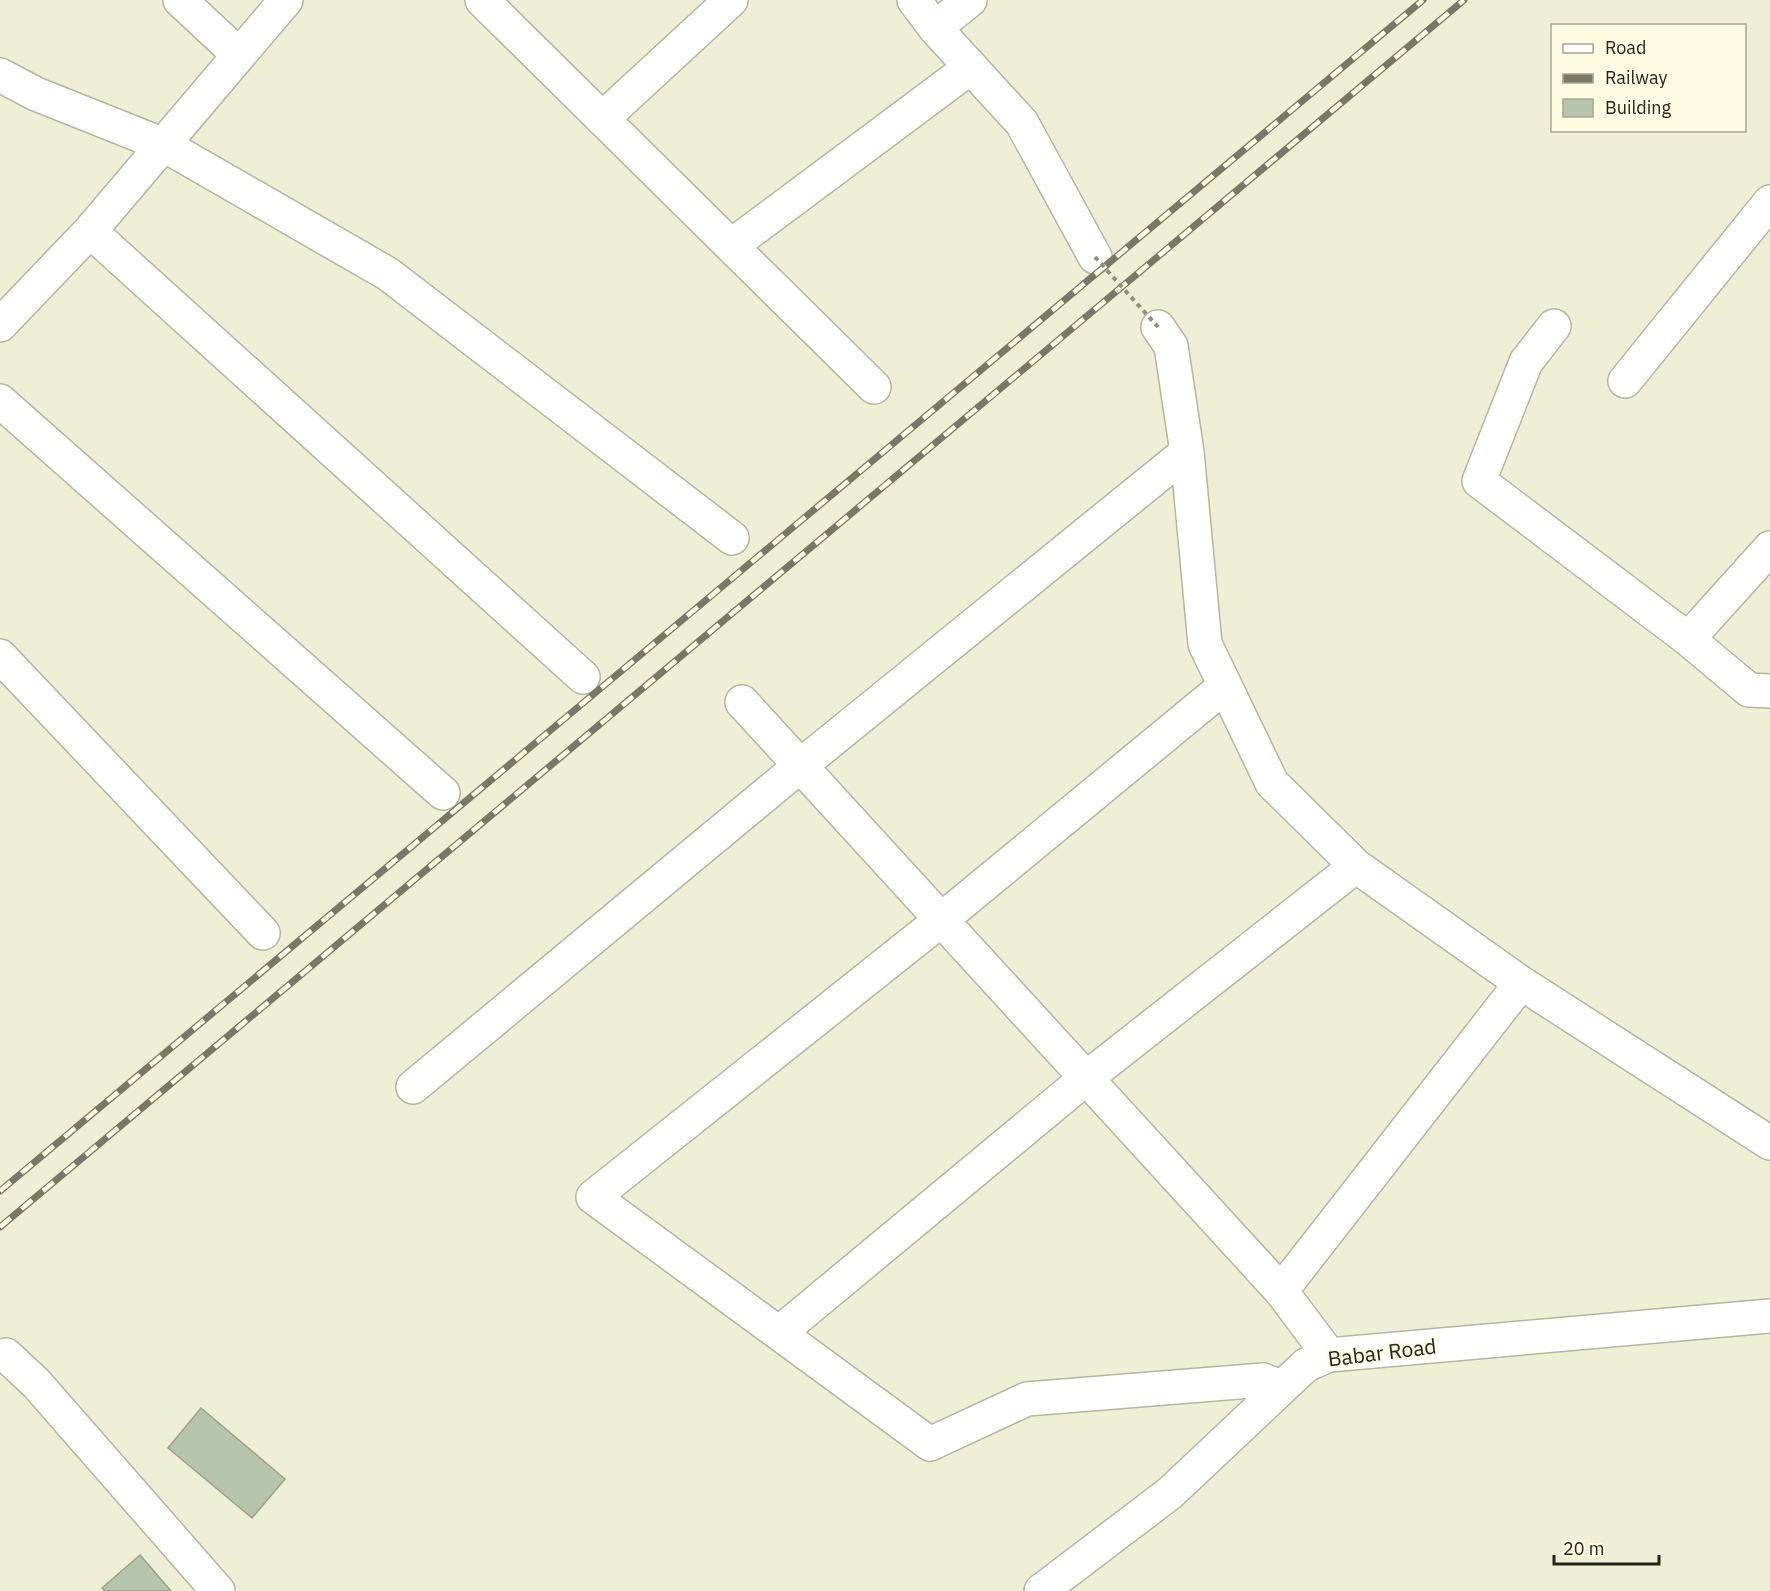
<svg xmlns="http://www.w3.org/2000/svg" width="1770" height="1591" font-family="'IBM Plex Sans',sans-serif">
<rect width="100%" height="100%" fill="#efefd5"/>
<!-- building -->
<path fill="#b7c4ad" stroke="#97a38d" stroke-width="1.5" d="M201,1408L285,1479L252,1518L168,1448Z
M140,1555L171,1591H105L102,1588Z"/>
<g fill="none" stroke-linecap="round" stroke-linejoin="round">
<defs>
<path id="street" d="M180,0L239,55
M286,0L90,231L583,677
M482,0L874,387
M914,0L935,28L1022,123L1095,257
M935,28L970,0
M0,75L36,94L164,145L388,274L732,538
M602,119L731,0
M731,246L971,67
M0,325L90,231
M1554,326L1526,362L1479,481L1688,639L1770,548
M1158,327L1171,346L1187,452L1205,644L1272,783L1356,866L1521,983L1770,1143
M1625,381L1770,202
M0,401L443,793
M1688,639L1749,690L1770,691
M0,656L263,933
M1225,686L941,920L593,1197L930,1444L1027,1399L1263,1380L1281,1387
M742,702L1281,1291L1329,1355
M413,1087L800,766L1187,452
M1281,1291L1521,983
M779,1333L1085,1079L1356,866
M6,1355L36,1383L218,1591"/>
<path id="secondary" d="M1041,1591L1170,1493L1306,1365L1329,1355L1770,1316"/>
</defs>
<!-- street casing -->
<use href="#street" stroke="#b6b69d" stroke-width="36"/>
<!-- secondary casing -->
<use href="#secondary" stroke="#b6b69d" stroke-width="36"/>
<!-- street -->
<use href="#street" stroke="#fff" stroke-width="33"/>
<!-- secondary -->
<use href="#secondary" stroke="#fff" stroke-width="33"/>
<defs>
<path id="rail" d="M0,1191L1423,0
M0,1227L1464,0"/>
</defs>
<!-- rail casing -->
<use href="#rail" stroke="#797868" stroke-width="7"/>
<!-- rail -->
<use href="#rail" stroke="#fdfce2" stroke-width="4.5" stroke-dasharray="14" stroke-linecap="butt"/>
<!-- path-bridge -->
<path stroke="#90907e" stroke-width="4" stroke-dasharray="4.5 4.5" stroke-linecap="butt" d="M1095,257L1158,327"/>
</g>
<g text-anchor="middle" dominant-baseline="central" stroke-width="5" stroke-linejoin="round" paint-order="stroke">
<!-- street labels -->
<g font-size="21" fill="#25241b" stroke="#fdfce2">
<text transform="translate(1382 1352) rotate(-7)">Babar Road</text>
</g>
</g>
<!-- legend -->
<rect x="1551" y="24" width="195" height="108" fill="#fdfce2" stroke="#a7a692" stroke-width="1.5"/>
<rect x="1563" y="44" width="30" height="9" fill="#ffffff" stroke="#a7a692" stroke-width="1.5"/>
<text x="1605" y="54" font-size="18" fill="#25241b">Road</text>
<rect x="1563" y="74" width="30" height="9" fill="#797868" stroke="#a7a692" stroke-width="1.5"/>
<text x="1605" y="84" font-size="18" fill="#25241b">Railway</text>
<rect x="1563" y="99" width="30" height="18" fill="#b7c4ad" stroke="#a7a692" stroke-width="1.5"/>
<text x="1605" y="114" font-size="18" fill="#25241b">Building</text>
<!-- scale -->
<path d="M1554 1555v9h105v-9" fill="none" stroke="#25241b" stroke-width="3"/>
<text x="1563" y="1555" font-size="18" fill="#25241b" stroke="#fdfce2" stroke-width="4.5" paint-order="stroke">20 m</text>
</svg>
